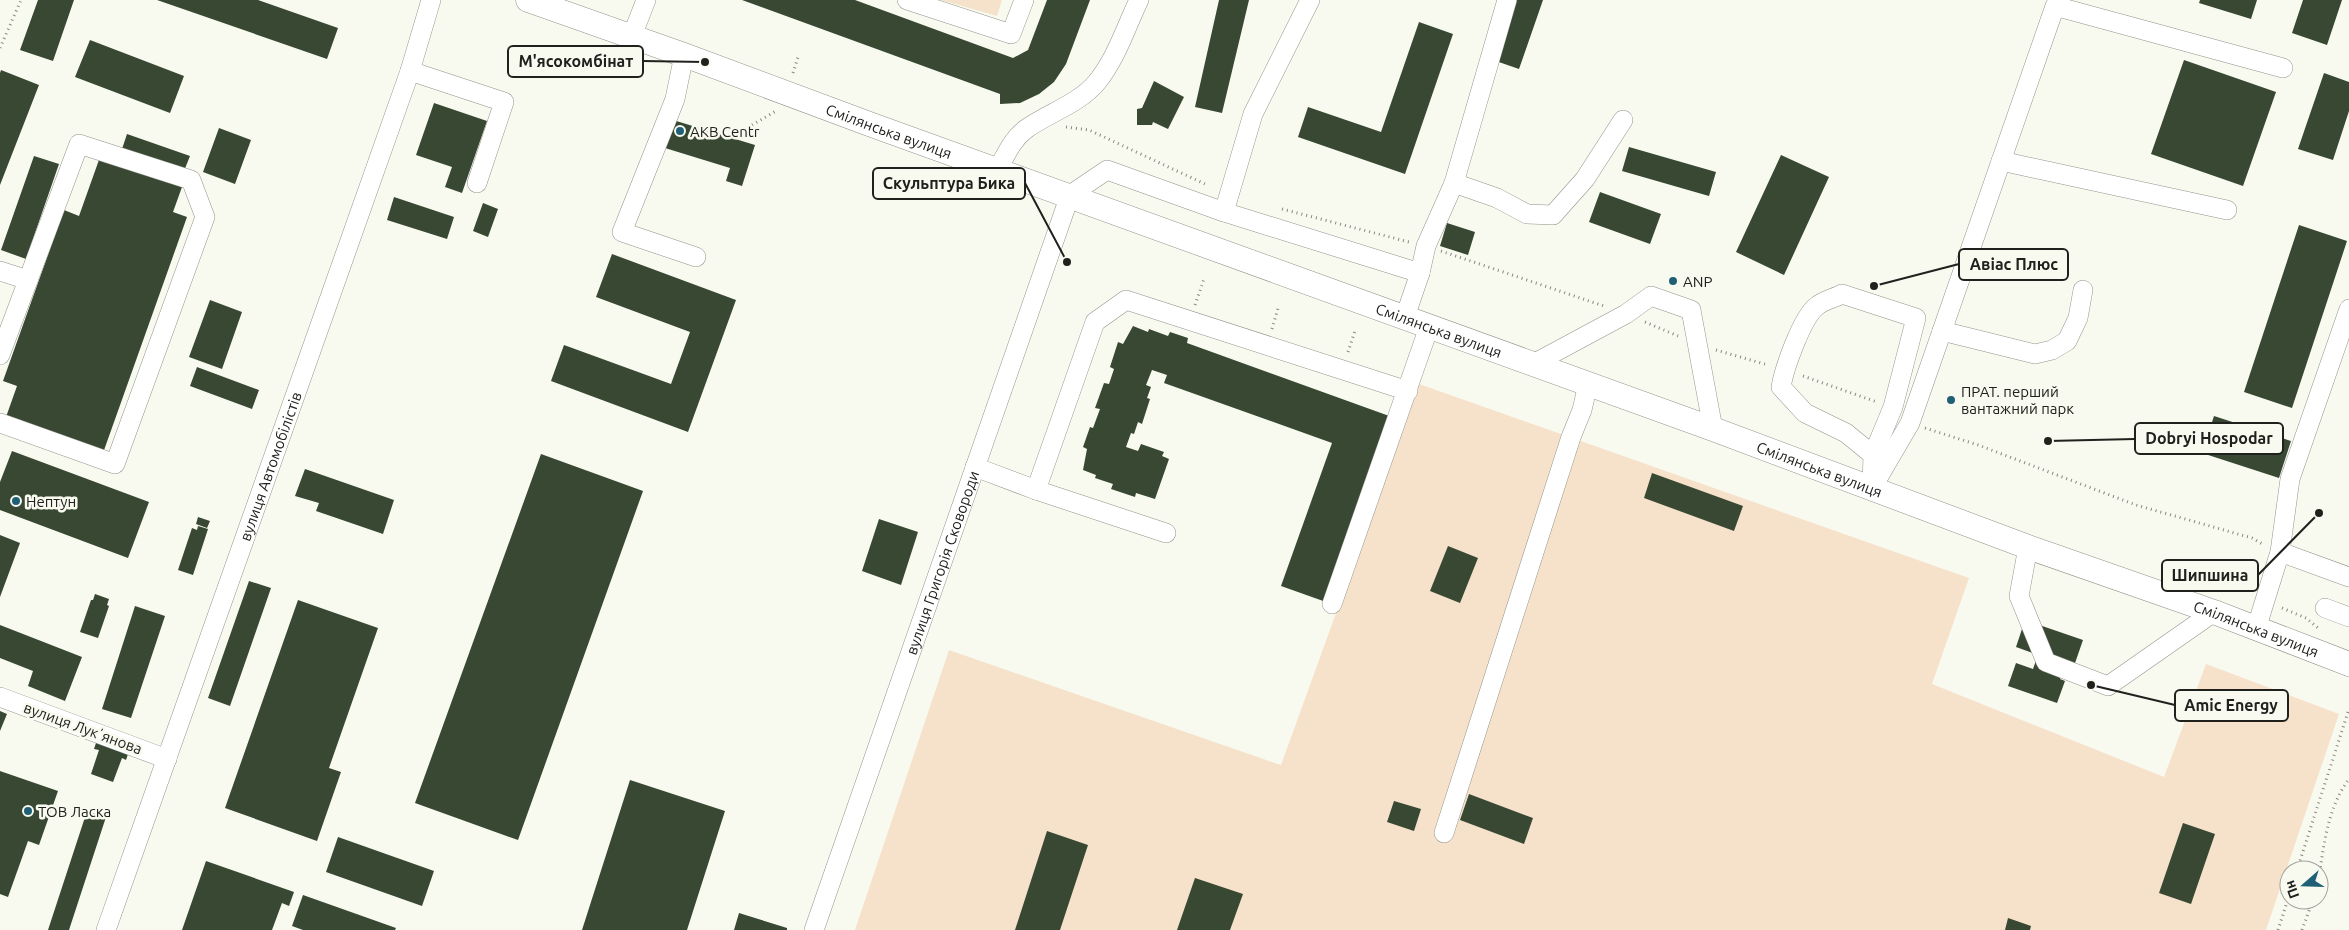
<svg xmlns="http://www.w3.org/2000/svg" width="2349" height="930" font-family="Ubuntu,sans-serif">
<rect width="100%" height="100%" fill="#f8faf0"/>
<!-- green -->
<path fill="#f6e2ca" d="M941,0H1002L997,16Z
M1419,384L1969,578L1932,684L2164,777L2206,664L2339,714L2266,930H855L949,650L1281,765Z"/>
<!-- building -->
<path fill="#384832" d="M38,0H74L53,61L20,50Z
M157,0H258L338,28L327,59Z
M742,0H855L1013,58L1028,50L1047,0H1090L1066,64L1054,82L1039,94L1020,103L1000,104V94Z
M1219,0H1249L1222,113L1195,107Z
M1514,0H1543L1519,69L1493,60Z
M2200,0H2257L2251,19L2199,3Z
M2303,0H2342L2327,45L2292,33Z
M1419,22L1453,34L1405,174L1298,137L1308,107L1381,132Z
M90,40L184,76L170,113L75,77Z
M2184,60L2276,92L2243,186L2151,154Z
M1,70L39,85L0,185V73Z
M2324,73L2349,82V111L2333,160L2298,149Z
M1154,81L1184,97L1168,129L1153,122L1152,125H1137V109L1142,108Z
M434,103L487,121L462,193L445,187L452,167L416,155Z
M673,120L755,145L742,186L726,181L730,168L665,148Z
M219,128L251,140L235,184L203,172Z
M127,134L190,156L184,171L122,149Z
M1629,147L1716,172L1709,196L1622,171Z
M1781,155L1829,177L1784,275L1736,252Z
M34,156L59,164L26,259L1,250Z
M100,157L182,187L173,212L187,217L103,453L6,417L17,386L3,381L64,210L79,216Z
M1600,192L1661,214L1650,244L1589,222Z
M394,197L454,217L447,239L387,220Z
M483,203L498,209L488,237L473,231Z
M1447,223L1475,232L1468,255L1440,246Z
M2299,225L2347,241L2292,408L2244,392Z
M612,254L736,300L688,432L551,381L564,345L671,384L690,332L596,297Z
M210,300L242,312L222,369L189,357Z
M1133,326L1148,332L1149,329L1168,336L1170,332L1188,338L1187,343L1392,417L1326,602L1281,586L1332,443L1164,383L1167,375L1152,370L1146,385L1151,387L1147,398L1150,399L1142,424L1138,422L1134,434L1131,433L1126,447L1138,451L1141,444L1164,452L1162,456L1169,459L1155,499L1136,493L1135,497L1111,489L1113,484L1095,478L1096,475L1083,470L1087,449L1083,447L1090,427L1093,428L1100,409L1095,408L1104,383L1109,384L1114,369L1110,367L1118,342L1123,344Z
M197,367L259,390L252,409L190,386Z
M2214,416L2291,441L2279,478L2202,453Z
M12,451L149,502L128,558L0,510V482Z
M541,454L643,491L518,840L415,803Z
M305,469L394,500L383,534L316,511L319,503L295,496Z
M1652,473L1743,506L1734,531L1644,498Z
M198,517L210,521L207,528L196,524Z
M879,519L918,532L901,585L862,571Z
M198,526L208,529L193,575L178,570L192,528L197,530Z
M0,535L20,543L0,597Z
M1448,546L1478,558L1460,603L1430,591Z
M249,581L271,588L230,706L208,698Z
M95,594L109,599L107,605L109,606L98,638L80,632L91,600H93Z
M298,600L378,628L329,768L341,772L317,841L225,808Z
M135,606L165,616L131,718L102,709Z
M2025,620L2083,640L2074,666L2065,663L2060,679L2065,681L2057,703L2008,686L2016,663L2033,669L2038,655L2016,647Z
M0,625L82,657L65,701L28,686L33,671L0,658Z
M0,711L7,714L0,731Z
M98,737L130,748L126,760L122,758L113,782L91,774L99,750L94,749Z
M0,771L58,791L39,845L28,841L8,897L0,894Z
M630,780L725,811L687,930H582Z
M1469,794L1533,818L1524,844L1460,820Z
M1394,801L1421,809L1414,831L1387,822Z
M87,811L106,817L69,930H48Z
M2183,823L2215,834L2191,904L2159,893Z
M1047,831L1088,845L1060,930H1015Z
M338,837L434,871L422,906L326,872Z
M206,861L294,892L289,906L282,903L272,930H182Z
M1195,878L1243,894L1230,930H1177Z
M303,895L396,928L395,930H303L292,926Z
M739,913L787,928V930H734Z
M2008,918L2031,926L2030,930H2005Z"/>
<g fill="none" stroke-linecap="round" stroke-linejoin="round">
<defs>
<g id="minor">
<path d="M907,0L1011,34L1024,0"/>
<path d="M632,36L646,0"/>
<path d="M684,55L675,99L622,232L696,257"/>
<path d="M410,71L504,102L477,183"/>
<path d="M2001,161L2227,210"/>
<path d="M998,169C1006,155 1012,139 1026,129C1048,113 1079,104 1097,82C1116,59 1126,27 1139,0"/>
<path d="M1454,183L1497,198L1527,214L1553,215L1585,179L1623,120"/>
<path d="M1224,212L1253,114L1310,0"/>
<path d="M0,271L28,280"/>
<path d="M1405,317L1420,273L1426,246L1454,183L1507,0"/>
<path d="M1942,331L2035,354L2052,350L2067,341L2078,318L2083,290"/>
<path d="M0,355L79,144L191,180L205,217L115,464L0,423"/>
<path d="M1533,364L1626,314L1651,296L1691,310L1713,429"/>
<path d="M975,467L1036,490L1166,533"/>
<path d="M1872,486L1873,455L1893,407L1916,318L1842,294C1835,298 1824,300 1817,306C1802,317 1784,369 1781,387L1805,413L1846,433L1873,455"/>
<path d="M1872,488L1910,423L2055,6L2283,68"/>
<path d="M1036,490L1095,322L1126,300L1408,391"/>
<path d="M2028,547L2019,596L2046,662L2108,686L2214,612"/>
<path d="M2280,552L2349,577"/>
<path d="M1332,604L1429,327"/>
<path d="M2325,608L2349,617"/>
<path d="M2256,629L2280,552L2290,479L2349,309"/>
<path d="M0,697L167,759"/>
<path d="M1444,833L1571,437L1582,410L1588,384"/>
<path id="s1" d="M106,930L410,71L431,0"/>
<path id="s2" d="M814,930L1070,195L1107,170L1224,212L1420,273"/>
</g>
<g id="major">
<path id="s3" d="M528,0L684,55L872,125L1713,429L2028,547L2214,612L2349,664"/>
</g>
</defs>
<!-- minor casing -->
<use href="#minor" stroke="#92948b" stroke-width="20"/>
<!-- major casing -->
<use href="#major" stroke="#92948b" stroke-width="25"/>
<!-- path -->
<path stroke="#878881" stroke-width="3" stroke-dasharray="1 4" stroke-linecap="butt" d="M0,48L21,0
M793,73L798,57
M752,125L776,111
M1066,127L1089,130L1205,184
M1282,209L1409,242
M1441,251L1604,306
M1195,305L1204,279
M1645,322L1678,336
M1272,329L1279,305
M1716,350L1768,365
M1348,352L1355,331
M1803,376L1877,402
M1925,428L1978,445L2136,505L2252,538L2264,545
M2282,608L2306,618L2318,628
M2297,870L2349,709
M2319,877C2324,843 2328,807 2349,779
M2278,930L2289,896
M2302,930L2313,900"/>
<!-- minor -->
<use href="#minor" stroke="#fff" stroke-width="19"/>
<!-- major -->
<use href="#major" stroke="#fff" stroke-width="24"/>
</g>
<!-- markers -->
<g fill="#206076" stroke="#f8faf0" stroke-width="2">
<circle cx="680" cy="131" r="5"/>
<circle cx="1673" cy="281" r="5"/>
<circle cx="1951" cy="400" r="5"/>
<circle cx="16" cy="501" r="5"/>
<circle cx="28" cy="811" r="5"/>
</g>
<g text-anchor="middle" dominant-baseline="central" stroke-width="5" stroke-linejoin="round" paint-order="stroke">
<!-- street labels -->
<g font-size="15" fill="#20211d" stroke="#f8faf0">
<text stroke="none"><textPath href="#s3" startOffset="384">Смілянська вулиця</textPath></text>
<text stroke="none"><textPath href="#s3" startOffset="969">Смілянська вулиця</textPath></text>
<text stroke="none"><textPath href="#s1" startOffset="492">вулиця Автомобілістів</textPath></text>
<text stroke="none"><textPath href="#s3" startOffset="1374">Смілянська вулиця</textPath></text>
<text stroke="none"><textPath href="#s2" startOffset="389">вулиця Григорія Сковороди</textPath></text>
<text stroke="none"><textPath href="#s3" startOffset="1839">Смілянська вулиця</textPath></text>
<text transform="translate(83 728) rotate(20)">вулиця Лукʼянова</text>
</g>
<!-- poi labels -->
<g font-size="15" fill="#20211d" stroke="#f8faf0" text-anchor="start">
<text x="690" y="131">AKB Centr</text>
<text x="1683" y="281">ANP</text>
<text x="1961" y="391">ПРАТ. перший<tspan x="1961" dy="17">вантажний парк</tspan></text>
<text x="26" y="501">Нептун</text>
<text x="38" y="811">ТОВ Ласка</text>
</g>
</g>
<!-- callouts -->
<path fill="none" stroke="#20211d" stroke-width="2" d="M705 62L643 61M1067 262L1025 183M1874 286L1959 264M2048 441L2135 439M2319 513L2258 575M2091 685L2175 705"/>
<g fill="#20211d" stroke="#f8faf0" stroke-width="2">
<circle cx="705" cy="62" r="5"/>
<circle cx="1067" cy="262" r="5"/>
<circle cx="1874" cy="286" r="5"/>
<circle cx="2048" cy="441" r="5"/>
<circle cx="2319" cy="513" r="5"/>
<circle cx="2091" cy="685" r="5"/>
</g>
<g fill="#f8faf0" stroke="#20211d" stroke-width="2">
<rect x="508" y="46" width="135" height="31" rx="5"/>
<rect x="873" y="168" width="152" height="31" rx="5"/>
<rect x="1959" y="249" width="109" height="31" rx="5"/>
<rect x="2135" y="423" width="148" height="31" rx="5"/>
<rect x="2162" y="560" width="96" height="31" rx="5"/>
<rect x="2175" y="690" width="113" height="31" rx="5"/>
</g>
<g font-size="16" text-anchor="middle" font-weight="bold" fill="#20211d">
<text x="576" y="67">М'ясокомбінат</text>
<text x="949" y="189">Cкульптура Бика</text>
<text x="2014" y="270">Авіас Плюс</text>
<text x="2209" y="444">Dobryi Hospodar</text>
<text x="2210" y="581">Шипшина</text>
<text x="2231" y="711">Amic Energy</text>
</g>
<!-- north arrow -->
<g transform="translate(2304 885) rotate(250)"><circle r="24" fill="#f8faf0" stroke="#a2a39c"/>
<path d="M0-4L9 19L0 12L-9 19Z" fill="#206076"/>
<text y="-8" font-size="14" font-weight="bold" text-anchor="middle" fill="#20211d">Пн</text>
</g>
</svg>
